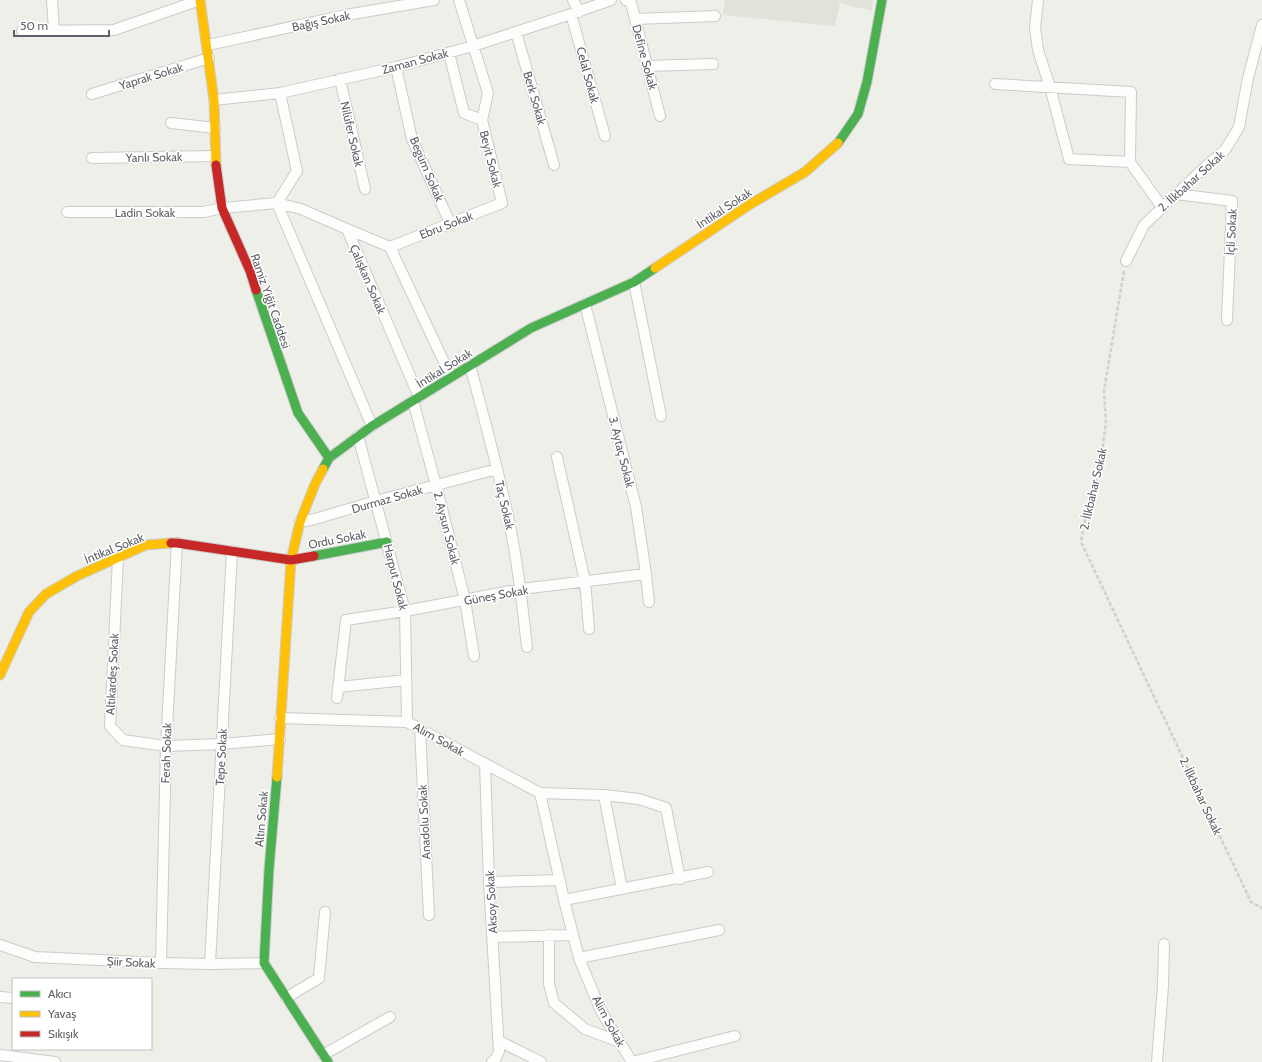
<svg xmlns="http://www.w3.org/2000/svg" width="1262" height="1062" font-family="Cabin,sans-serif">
<rect width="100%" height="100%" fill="#efefea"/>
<!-- education -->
<path fill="#e2e1da" d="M725,0H873L872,11L840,3L835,26L723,15Z"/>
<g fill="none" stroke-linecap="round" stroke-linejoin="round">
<defs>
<path id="street" d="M52,0L54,30
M573,0L579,12
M626,0L631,3L660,116
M1038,0L1035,28L1038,50L1050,87L1069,159L1130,162
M571,14L605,136
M635,19L715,16
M22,31L114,30L200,0
M516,32L554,165
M208,45L346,15L434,0
M449,53L464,113L482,120
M647,66L713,64
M396,67L412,139L450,223
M340,79L365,189
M995,84L1131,92L1130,162L1162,207
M280,93L297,171L277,203L372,426
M92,94L209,58
M214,100L280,93L396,67L473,46L571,14L611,0
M171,123L215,128
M92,158L215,156
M1176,194L1232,201L1227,320
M67,212H204L222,208L277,203L301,209L347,229L419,397
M347,229L390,247L451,377
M390,247L502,203L482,120L488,93L459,0
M1126,261L1144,225L1205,167L1225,150L1239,127L1248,78L1262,25
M634,282L661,416
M585,304L636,507L646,574L649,602
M470,365C485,422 501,478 512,536C519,573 523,610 527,647
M413,401L436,485L465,600L474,656
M358,436L405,611L407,722
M557,457L585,581L589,629
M300,522L315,519L376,501L497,469
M118,558L110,726L123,740L166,746L222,744L280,739
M339,687L406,680
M337,698L346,620L405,611L521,589L646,574
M280,718L407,722L540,793L564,900L579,958L601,1011L632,1062
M420,729L429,915
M485,764L489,882L499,1051L496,1058L492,1062
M540,793L604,795L639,799L666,808L680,879
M604,795L622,889
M489,882L560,880
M564,900L708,872
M549,935V984L554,1003L585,1029L620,1042
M493,937L573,935
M0,945L35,957L161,963L210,964L264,963
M579,958L719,930
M161,963L166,746L177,543
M210,964L232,551
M0,997L13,998
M286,998L319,978L325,912
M499,1041L541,1062
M0,1055L55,1062
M323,1055L390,1017
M632,1062L735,1036
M1157,1062L1163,986L1164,944"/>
<path id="fast" d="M838,143L858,114L867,82L882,0
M256,290L298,413L329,458
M323,469L329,458L372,426L531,328L634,282L655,268
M314,556L387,542
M277,777L269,869L264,963L328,1062"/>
<path id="slow" d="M200,0L214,100L216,165
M655,268L749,205L805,172L838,143
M0,675L29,612L46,594L77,576L146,545L171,543
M277,777L291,560L300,522L315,484L323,469"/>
<path id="jam" d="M216,165L222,208L250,271L256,290
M171,543H177L291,560L314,556"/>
</defs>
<!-- street casing -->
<use href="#street" stroke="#cbcbcb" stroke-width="12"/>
<!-- fast casing -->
<use href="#fast" stroke="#ccc" stroke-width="11"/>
<!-- slow casing -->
<use href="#slow" stroke="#ccc" stroke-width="11"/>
<!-- jam casing -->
<use href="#jam" stroke="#ccc" stroke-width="11"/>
<!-- path -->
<path stroke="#cdd1cf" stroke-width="2.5" stroke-dasharray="4 2" stroke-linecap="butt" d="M1124,271L1104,391L1106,423L1100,466L1085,520L1081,542L1251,902L1262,908"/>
<!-- street -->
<use href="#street" stroke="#fdfdfc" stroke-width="10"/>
<!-- fast -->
<use href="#fast" stroke="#4caf50" stroke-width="9"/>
<!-- slow -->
<use href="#slow" stroke="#ffc107" stroke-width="9"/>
<!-- jam -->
<use href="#jam" stroke="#c62828" stroke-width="9"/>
</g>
<g text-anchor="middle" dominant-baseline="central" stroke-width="3" stroke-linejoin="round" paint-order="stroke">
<!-- street labels -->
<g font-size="12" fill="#5f6267" stroke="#fff">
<text transform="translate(321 21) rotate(-12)">Bağış Sokak</text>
<text transform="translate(645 57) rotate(75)">Define Sokak</text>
<text transform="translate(415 61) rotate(-15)">Zaman Sokak</text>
<text transform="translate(588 75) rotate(75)">Celal Sokak</text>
<text transform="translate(151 76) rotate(-17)">Yaprak Sokak</text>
<text transform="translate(535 98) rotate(74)">Berk Sokak</text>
<text transform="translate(352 134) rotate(77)">Nilüfer Sokak</text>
<text transform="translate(154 157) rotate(-1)">Yanlı Sokak</text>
<text transform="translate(491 159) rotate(76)">Beyit Sokak</text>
<text transform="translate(427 169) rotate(67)">Begüm Sokak</text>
<text transform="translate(1191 181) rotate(-42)">2. İlkbahar Sokak</text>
<text transform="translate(724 208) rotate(-33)">İntikal Sokak</text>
<text x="145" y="212">Ladin Sokak</text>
<text transform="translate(446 225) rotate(-21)">Ebru Sokak</text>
<text transform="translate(1231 232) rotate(-87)">İçli Sokak</text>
<text transform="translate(368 279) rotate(67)">Çalışkan Sokak</text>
<text transform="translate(271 301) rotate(71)">Ramiz Yiğit Caddesi</text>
<text transform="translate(444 368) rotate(-32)">İntikal Sokak</text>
<text transform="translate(622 452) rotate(76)">3. Aytaç Sokak</text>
<text transform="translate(1093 489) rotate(-77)">2. İlkbahar Sokak</text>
<text transform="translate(387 499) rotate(-16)">Durmaz Sokak</text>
<text transform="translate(505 505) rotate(77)">Taç Sokak</text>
<text transform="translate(447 528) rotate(76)">2. Aysun Sokak</text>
<text transform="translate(337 539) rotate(-11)">Ordu Sokak</text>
<text transform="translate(114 548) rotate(-22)">İntikal Sokak</text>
<text transform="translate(396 577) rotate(76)">Harput Sokak</text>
<text transform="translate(496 595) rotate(-10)">Güneş Sokak</text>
<text transform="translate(112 674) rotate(-87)">Altıkardeş Sokak</text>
<text transform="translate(439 739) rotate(29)">Alim Sokak</text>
<text transform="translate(166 753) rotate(-88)">Ferah Sokak</text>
<text transform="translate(221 757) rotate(-87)">Tepe Sokak</text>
<text transform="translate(1201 796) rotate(65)">2. İlkbahar Sokak</text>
<text transform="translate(261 819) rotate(-85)">Altın Sokak</text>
<text transform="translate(424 822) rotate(-93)">Anadolu Sokak</text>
<text transform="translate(491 902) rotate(-93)">Aksoy Sokak</text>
<text transform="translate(131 962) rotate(3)">Şiir Sokak</text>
<text transform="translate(609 1021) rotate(62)">Alim Sokak</text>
</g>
</g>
<!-- legend -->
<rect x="12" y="978" width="140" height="72" fill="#ffffff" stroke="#bfc0c2"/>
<rect x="20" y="991" width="20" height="6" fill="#4caf50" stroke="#bfc0c2"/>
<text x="48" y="998" font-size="12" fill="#5f6267">Akıcı</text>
<rect x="20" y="1011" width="20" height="6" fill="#ffc107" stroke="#bfc0c2"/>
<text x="48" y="1018" font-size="12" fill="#5f6267">Yavaş</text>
<rect x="20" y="1031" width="20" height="6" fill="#c62828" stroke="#bfc0c2"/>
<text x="48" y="1038" font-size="12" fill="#5f6267">Sıkışık</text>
<!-- scale -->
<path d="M14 30v6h95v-6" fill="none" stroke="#5f6267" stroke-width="2"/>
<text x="20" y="30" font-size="12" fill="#5f6267" stroke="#ffffff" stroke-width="3" paint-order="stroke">50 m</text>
</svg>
